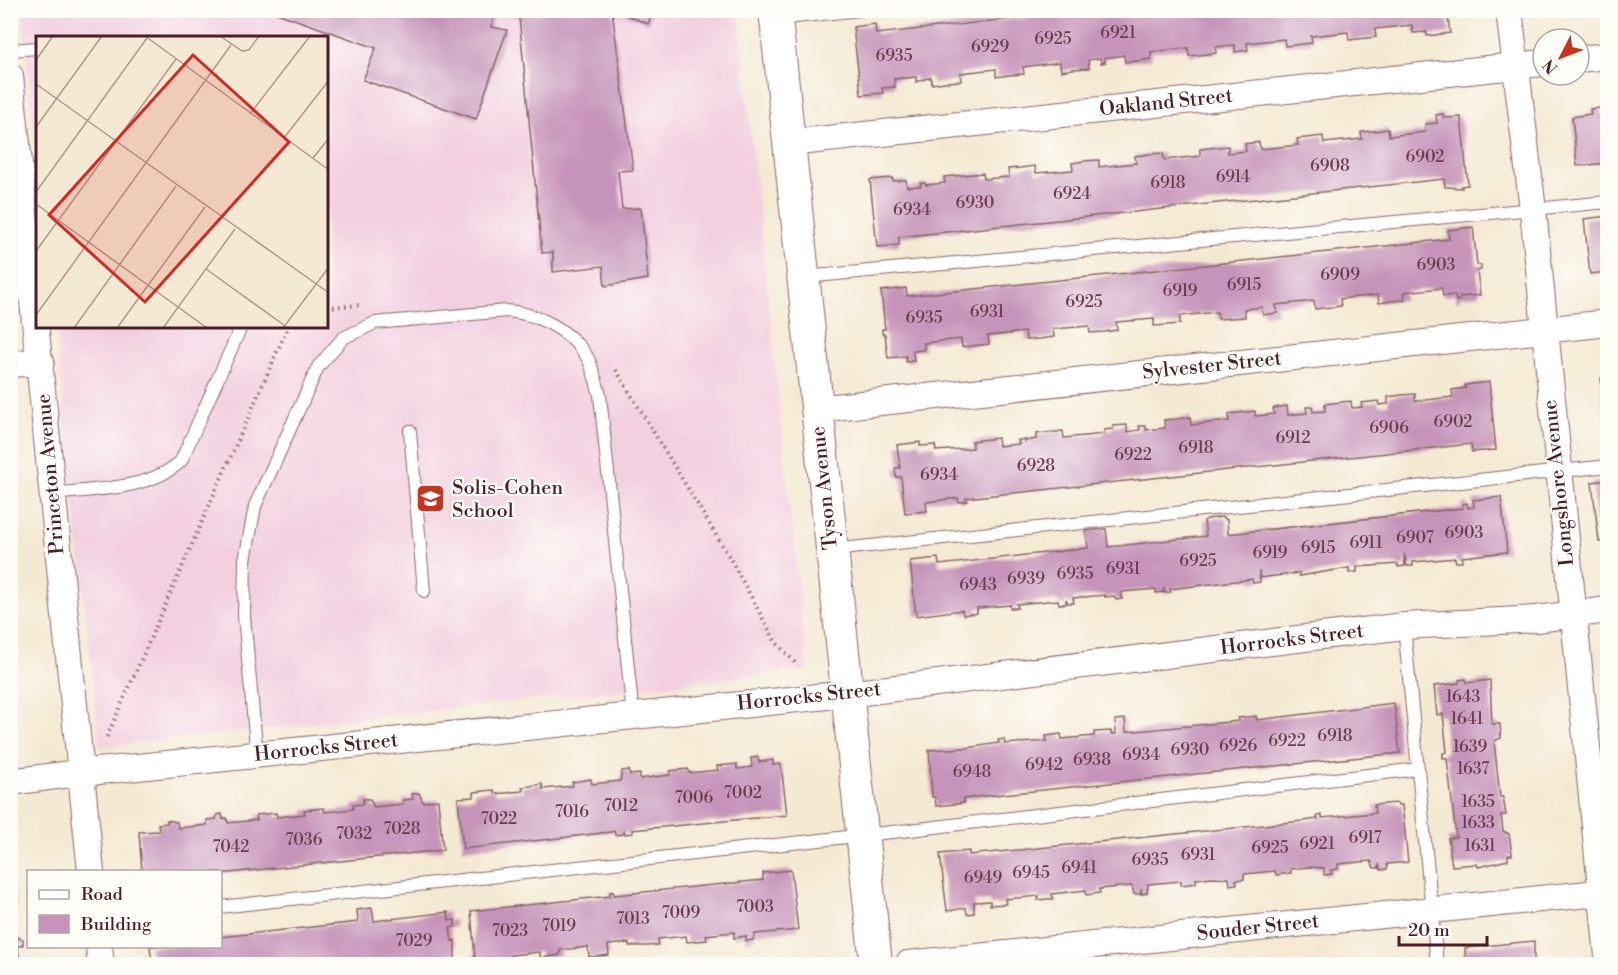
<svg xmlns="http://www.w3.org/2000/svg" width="1618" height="975" font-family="'Libre Bodoni',serif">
<rect width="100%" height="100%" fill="#fdfcf7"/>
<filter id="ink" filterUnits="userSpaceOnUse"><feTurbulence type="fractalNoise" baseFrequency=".0167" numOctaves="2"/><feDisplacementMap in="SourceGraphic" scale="12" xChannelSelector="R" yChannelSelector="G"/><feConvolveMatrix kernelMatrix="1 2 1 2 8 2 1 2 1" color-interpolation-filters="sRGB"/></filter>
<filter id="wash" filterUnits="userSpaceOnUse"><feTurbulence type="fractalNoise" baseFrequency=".008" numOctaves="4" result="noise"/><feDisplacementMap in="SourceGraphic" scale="24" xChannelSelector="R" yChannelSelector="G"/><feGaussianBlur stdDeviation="1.35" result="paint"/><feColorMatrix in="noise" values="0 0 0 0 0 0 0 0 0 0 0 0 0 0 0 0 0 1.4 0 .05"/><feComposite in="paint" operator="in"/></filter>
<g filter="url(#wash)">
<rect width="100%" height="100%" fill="#f4e9d2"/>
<!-- built -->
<path fill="#f3cfe0" d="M22,11H738L807,670L100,747L55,327H327V38H38L37,160Z"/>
<g id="blocks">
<!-- building -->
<path fill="#c694ba" d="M612,10L633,170L618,171L622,209L641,208L648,279L605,286L603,266L553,272V252L542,253L519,17L495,14L491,27L507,30L476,119L363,80L376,48L271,11Z
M614,10H653L648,24Z
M1091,10H1447L1450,33L1427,36L1426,32L1413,33L1412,25L1375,29L1376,37L1349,40L1348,32L1311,36L1312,43L1285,46L1284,39L1247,43L1248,50L1235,52V45L1215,47L1216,53L1189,56L1188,48L1151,52V59L1137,61L1125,62L1124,55L1104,58L1105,62L1101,63L1100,58L1088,60L1089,68L1073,69L1061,71L1060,62L1023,67L1024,74L1009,75L996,77V69L960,73L961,81L945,82L932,84L931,77L916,82V77L894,79L895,87L882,88L883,93L861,95L853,27L875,24L876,34Z
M1600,108L1601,114L1608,113V163L1577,166L1572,117L1591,114L1590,109Z
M1443,114L1444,118L1461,117L1468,185L1461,186L1462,188L1445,187L1444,179L899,237V245L877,247L870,180L892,178L893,181L906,180L907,187L921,186L920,183H925L926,185L945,183L944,177L983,173L984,179L1009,177L1008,169L1020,168L1035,166L1036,173L1073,170L1072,163L1084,161L1099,160V167L1136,163L1135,156L1149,154L1163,153L1164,160L1200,156V149L1228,146V153L1246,151L1245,144L1259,142L1260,149L1298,145L1297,139L1323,136L1324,143L1362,139L1361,132L1374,131L1388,129L1389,136L1425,132V124L1437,123L1436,115Z
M1608,216V272L1590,274L1584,219Z
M1473,227L1477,265H1481V270L1477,271L1480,295L1460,297V300L1456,301L1455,295L1443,296L1442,288L1404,292L1405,300L1392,301L1379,303L1378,295L1340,299L1341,306L1315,309L1314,301L1276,305L1277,313L1263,315L1262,307L1244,309L1245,317L1218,319L1217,312L1180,316V324L1154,326V319L1116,322L1117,330L1104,332L1090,333L1089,326L1053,329L1054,337L1039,339L1026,340L1025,332L988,336L989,344L962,347L961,339L924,343V350L913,351L914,361L906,362V356L888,358L885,334H882V329H885L881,291L906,288L907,296L1386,246L1449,239L1448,230Z
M1601,378H1608V430H1606Z
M1489,382L1496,450L1472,452L1471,444L966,498L967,501L959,502L958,498L926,502L927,511L905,513L901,477H896L895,468H900L897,445L920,442V446L935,445L936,451L973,448L972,441L998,438L999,446L1019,444L1018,440L1025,439V441L1036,439V434L1063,431L1064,438L1104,434V430L1113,429V426L1127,425V432L1140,430L1139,426H1146V430L1165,428L1164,420L1177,419L1190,417L1191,425L1229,421V414L1255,411V416L1274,414L1273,408L1287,406L1288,415L1307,413L1306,407H1312L1313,412L1325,411V404L1351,401L1352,408L1362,407L1361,403L1370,402L1378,401L1379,405L1388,404V397L1401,395L1415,394V401L1453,397L1452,390L1465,388V385Z
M1608,480V541L1599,542L1592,482Z
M1501,497L1507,552L1462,557V562H1456L1455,558L1413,562V566H1407L1404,554L1405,566L1398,567V564L1357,567V572L1349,573V568L1299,576V573L1260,578L1259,571L1260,582L1253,583L1252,579L1170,589L1171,592L1164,593V588L1163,592L1156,593V589L1122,592V599L1116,600L1114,596L1105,597V595L1073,598L1074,603H1068L1066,599V604H1059L1058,600L1017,604L1018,608H1010V605L977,608V613L963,615L962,610L916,616L910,561L938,558L939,565L1088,548L1086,531L1106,529L1108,547L1206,536L1204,521L1207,519L1222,517L1227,520L1228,534L1463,508L1462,504L1467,503L1468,508L1474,507L1473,500Z
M1466,679L1467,683L1490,680L1492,724H1500L1501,738L1494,741L1500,797H1503L1506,815H1501L1503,831L1509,834L1512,855H1508V860L1478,867L1477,864L1452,866L1448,838L1456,837L1447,758H1443V753L1447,752L1443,714L1437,715L1434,686L1459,683V680Z
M1394,703L1400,753L985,796L963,799L964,803L936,806L935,797H932L929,750L967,748L999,743L998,740L1004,739L1005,744L1047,741L1046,736L1061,734L1062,739L1094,736V732L1111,731V734H1116L1115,720L1125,719L1126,732L1239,721L1238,718L1248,717L1256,716L1257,720Z
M758,757L759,762L773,760V765L781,764L787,815L632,830L633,833L625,834L624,830L623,834L615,835L614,831L611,832L463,849L458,798L474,797V792L494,790L495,794L523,791L522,787L542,784L543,789L573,786L572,782L591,779L592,784L620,781L622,771L629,770L630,775L640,774V779L670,775V771L688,769L689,773L718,770L717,766L737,764V769L752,767L751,758Z
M419,793L423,802L438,800L443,850L220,874V872H142L139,832L159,831L158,824L167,823V820L177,822L178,828L207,825V820L216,819L217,815L222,814L223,819L227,818L228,823L257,820L256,815L276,813L277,817L305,814L304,810L324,808L325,812L353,809V805L363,804V799H370L374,807L403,804V800L413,799L412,794Z
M1397,803L1398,805H1402L1408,862L1387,864V869L1381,870L1379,864V868H1374L1371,861L1338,864V869L1331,870L1332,874L1324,875V868L1307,867L1291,869V873L1276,875L1275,871L1244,874V879L1236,880L1237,884L1230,885L1229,878L1212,877L1196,879V883L1189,884L1181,885V881L1148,884L1147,893L1142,894L1141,889V894H1134L1132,886L1099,889L1100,893L1086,895V890L1052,894L1053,899H1046L1038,900L1039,896L1005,899L1006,904L990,905V901L974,902V913L967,914L966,908L947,911L940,854L969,851V855L1303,821L1318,819L1317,816L1322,815V818L1375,813L1374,805Z
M791,870L798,930L755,934L753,940L746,941V936L734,938V932L706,935L707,940L687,942L686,936L658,939V945L648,946H629V943L608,945L609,955L600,956L589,957L588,947L560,950V955L540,958V952L511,955L512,961L491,963V958L475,959L471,911L610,896V892L613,891L614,895L763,880V873Z
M10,896H15L16,909L10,910Z
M372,908L374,921L448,912L449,921L455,920V927L450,928L452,941L455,940V962L439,964H152L150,946H220V937L358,922L357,910Z
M10,936L23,939V945L18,946L19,956H14L15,964H10Z
M1534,941V964H1466L1465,948Z"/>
</g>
</g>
<g filter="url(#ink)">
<use href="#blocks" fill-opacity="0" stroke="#866665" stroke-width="1.5"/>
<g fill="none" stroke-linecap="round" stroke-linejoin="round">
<defs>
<path id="service" d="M777,19L859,10
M10,50L38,48
M805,277L1608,202
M410,431L424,591
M53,494C93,489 151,490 181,461L241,327
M833,550L1608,466
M1404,626L1437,964
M257,756L244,616L245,560L255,506L318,367L343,338L375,323L506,311C537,313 568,329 586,355C593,366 596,382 600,395L633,716
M220,907L910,830L1418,769"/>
<path id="minor" d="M1509,10L1533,210L1608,956
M1579,59L1608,56
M10,76L91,872
M789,143L1543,63
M10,364L41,362
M816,409L1608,323
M10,782L79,773L847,694L1404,626L1536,619L1608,610
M99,946L101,964
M908,964L1608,892"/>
<path id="tertiary" d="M775,10L876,964"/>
</defs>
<!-- service casing -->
<use href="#service" stroke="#866665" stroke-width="14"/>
<!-- minor casing -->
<use href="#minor" stroke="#866665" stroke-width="28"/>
<!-- tertiary casing -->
<use href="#tertiary" stroke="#866665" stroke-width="34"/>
<!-- path -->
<path stroke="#866665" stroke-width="4" stroke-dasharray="1.5 4.5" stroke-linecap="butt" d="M327,307L362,305
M616,370L730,558L775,641L798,666
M107,737L288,327"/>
<!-- service -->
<use href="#service" stroke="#fff" stroke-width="12"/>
<!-- minor -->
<use href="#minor" stroke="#fff" stroke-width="26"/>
<!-- tertiary -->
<use href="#tertiary" stroke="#fff" stroke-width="32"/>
</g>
</g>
<!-- icons -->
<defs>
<symbol id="school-square" viewBox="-11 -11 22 22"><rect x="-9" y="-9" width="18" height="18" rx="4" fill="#c8321e" stroke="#fdfcf7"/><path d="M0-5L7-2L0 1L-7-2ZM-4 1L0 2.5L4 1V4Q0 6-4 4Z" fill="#fff"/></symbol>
</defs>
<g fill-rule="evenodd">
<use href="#school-square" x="414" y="482" width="33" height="33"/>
</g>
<g text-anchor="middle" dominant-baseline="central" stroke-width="4.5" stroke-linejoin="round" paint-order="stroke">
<!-- number labels -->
<g font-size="16" fill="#693c4f">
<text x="1118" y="33">6921</text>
<text x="1053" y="39">6925</text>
<text x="990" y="47">6929</text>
<text x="894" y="56">6935</text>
<text x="1425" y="157">6902</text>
<text x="1330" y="166">6908</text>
<text x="1233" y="177">6914</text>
<text x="1168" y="183">6918</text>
<text x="1072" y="194">6924</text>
<text x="975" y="203">6930</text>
<text x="912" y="210">6934</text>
<text x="1436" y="265">6903</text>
<text x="1340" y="275">6909</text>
<text x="1244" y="285">6915</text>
<text x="1180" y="291">6919</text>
<text x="1084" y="302">6925</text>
<text x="987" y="312">6931</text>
<text x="924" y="318">6935</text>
<text x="1453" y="422">6902</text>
<text x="1389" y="428">6906</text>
<text x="1293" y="438">6912</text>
<text x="1196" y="448">6918</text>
<text x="1133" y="455">6922</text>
<text x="1036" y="466">6928</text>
<text x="939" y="475">6934</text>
<text x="1464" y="533">6903</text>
<text x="1415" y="538">6907</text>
<text x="1366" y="543">6911</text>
<text x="1318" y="548">6915</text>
<text x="1270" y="553">6919</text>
<text x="1198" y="561">6925</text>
<text x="1123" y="569">6931</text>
<text x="1075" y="574">6935</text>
<text x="1026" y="579">6939</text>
<text x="978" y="585">6943</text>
<text x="1463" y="697">1643</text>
<text x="1467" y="719">1641</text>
<text x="1335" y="736">6918</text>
<text x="1287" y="741">6922</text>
<text x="1238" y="746">6926</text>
<text x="1470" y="747">1639</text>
<text x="1190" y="750">6930</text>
<text x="1141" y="755">6934</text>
<text x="1092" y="760">6938</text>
<text x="1044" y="765">6942</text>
<text x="1473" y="769">1637</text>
<text x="972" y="772">6948</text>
<text x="743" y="793">7002</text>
<text x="694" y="798">7006</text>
<text x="1478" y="802">1635</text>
<text x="621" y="806">7012</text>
<text x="572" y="812">7016</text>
<text x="499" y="819">7022</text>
<text x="1478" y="823">1633</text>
<text x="402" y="829">7028</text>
<text x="354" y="834">7032</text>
<text x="1365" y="838">6917</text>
<text x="304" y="840">7036</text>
<text x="1317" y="844">6921</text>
<text x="1480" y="846">1631</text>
<text x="231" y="847">7042</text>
<text x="1270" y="848">6925</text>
<text x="1198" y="855">6931</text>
<text x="1150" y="860">6935</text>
<text x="1079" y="868">6941</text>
<text x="1031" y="873">6945</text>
<text x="983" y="878">6949</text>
<text x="755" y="907">7003</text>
<text x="681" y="913">7009</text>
<text x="633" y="919">7013</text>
<text x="559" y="926">7019</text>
<text x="510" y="931">7023</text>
<text x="414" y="941">7029</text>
</g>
<!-- street labels -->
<g font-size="20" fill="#4a1f2b" stroke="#fdfcf7">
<text transform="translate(1166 103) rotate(-6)">Oakland Street</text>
<text transform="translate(1212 366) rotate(-6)">Sylvester Street</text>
<text transform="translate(51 474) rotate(-95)">Princeton Avenue</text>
<text transform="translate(1559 483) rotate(-96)">Longshore Avenue</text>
<text transform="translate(825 488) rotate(-96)">Tyson Avenue</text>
<text transform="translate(1292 640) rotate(-7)">Horrocks Street</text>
<text transform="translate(809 697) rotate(-6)">Horrocks Street</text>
<text transform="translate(326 748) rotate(-6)">Horrocks Street</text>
<text transform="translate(1258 928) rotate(-6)">Souder Street</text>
</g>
<!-- poi labels -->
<g font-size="20" fill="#4a1f2b" stroke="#fdfcf7" text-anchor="start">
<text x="452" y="488">Solis-Cohen<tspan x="452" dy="23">School</tspan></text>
</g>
</g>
<!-- overview -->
<g transform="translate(36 36)">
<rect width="292" height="292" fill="#f4e9d2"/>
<path fill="none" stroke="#b0988f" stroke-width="1.5" d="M109,0L293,134M184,0L206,15L213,14L223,0M0,24L17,0M0,48L293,257M214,78L274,0M0,91L66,0M248,102L293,44M277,122L293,102M0,156L111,2M0,168L171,292M0,215L140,23M170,233L252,292M0,279L195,9M38,292L140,150M81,292L169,171M127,292L199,193M247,292L293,231"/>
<path fill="#d62828" fill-opacity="0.15" stroke="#d62828" stroke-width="3" d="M157,19L253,106L109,266L13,179Z"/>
<rect width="292" height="292" fill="none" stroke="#4a1f2b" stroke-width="3"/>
</g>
<!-- margin -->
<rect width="1618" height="975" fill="none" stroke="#fdfcf7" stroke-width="36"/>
<!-- legend -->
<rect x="27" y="870" width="195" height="78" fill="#fdfcf7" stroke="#b5a4a5" stroke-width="1.5"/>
<rect x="39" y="890" width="30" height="9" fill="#ffffff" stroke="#b5a4a5" stroke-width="1.5"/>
<text x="81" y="900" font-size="18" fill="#4a1f2b">Road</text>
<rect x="39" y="915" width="30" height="18" fill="#c694ba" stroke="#b5a4a5" stroke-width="1.5"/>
<text x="81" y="930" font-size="18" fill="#4a1f2b">Building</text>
<!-- north arrow -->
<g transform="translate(1561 57) rotate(228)"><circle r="28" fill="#fdfcf7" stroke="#b5a4a5" stroke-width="1.5"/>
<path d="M0-4.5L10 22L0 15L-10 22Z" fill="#c8321e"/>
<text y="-9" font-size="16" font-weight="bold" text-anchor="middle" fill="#4a1f2b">N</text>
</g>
<!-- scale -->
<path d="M1399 936v9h88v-9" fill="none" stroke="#4a1f2b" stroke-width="3"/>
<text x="1408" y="936" font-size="18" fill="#4a1f2b" stroke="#fdfcf7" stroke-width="4.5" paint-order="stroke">20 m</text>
</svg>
